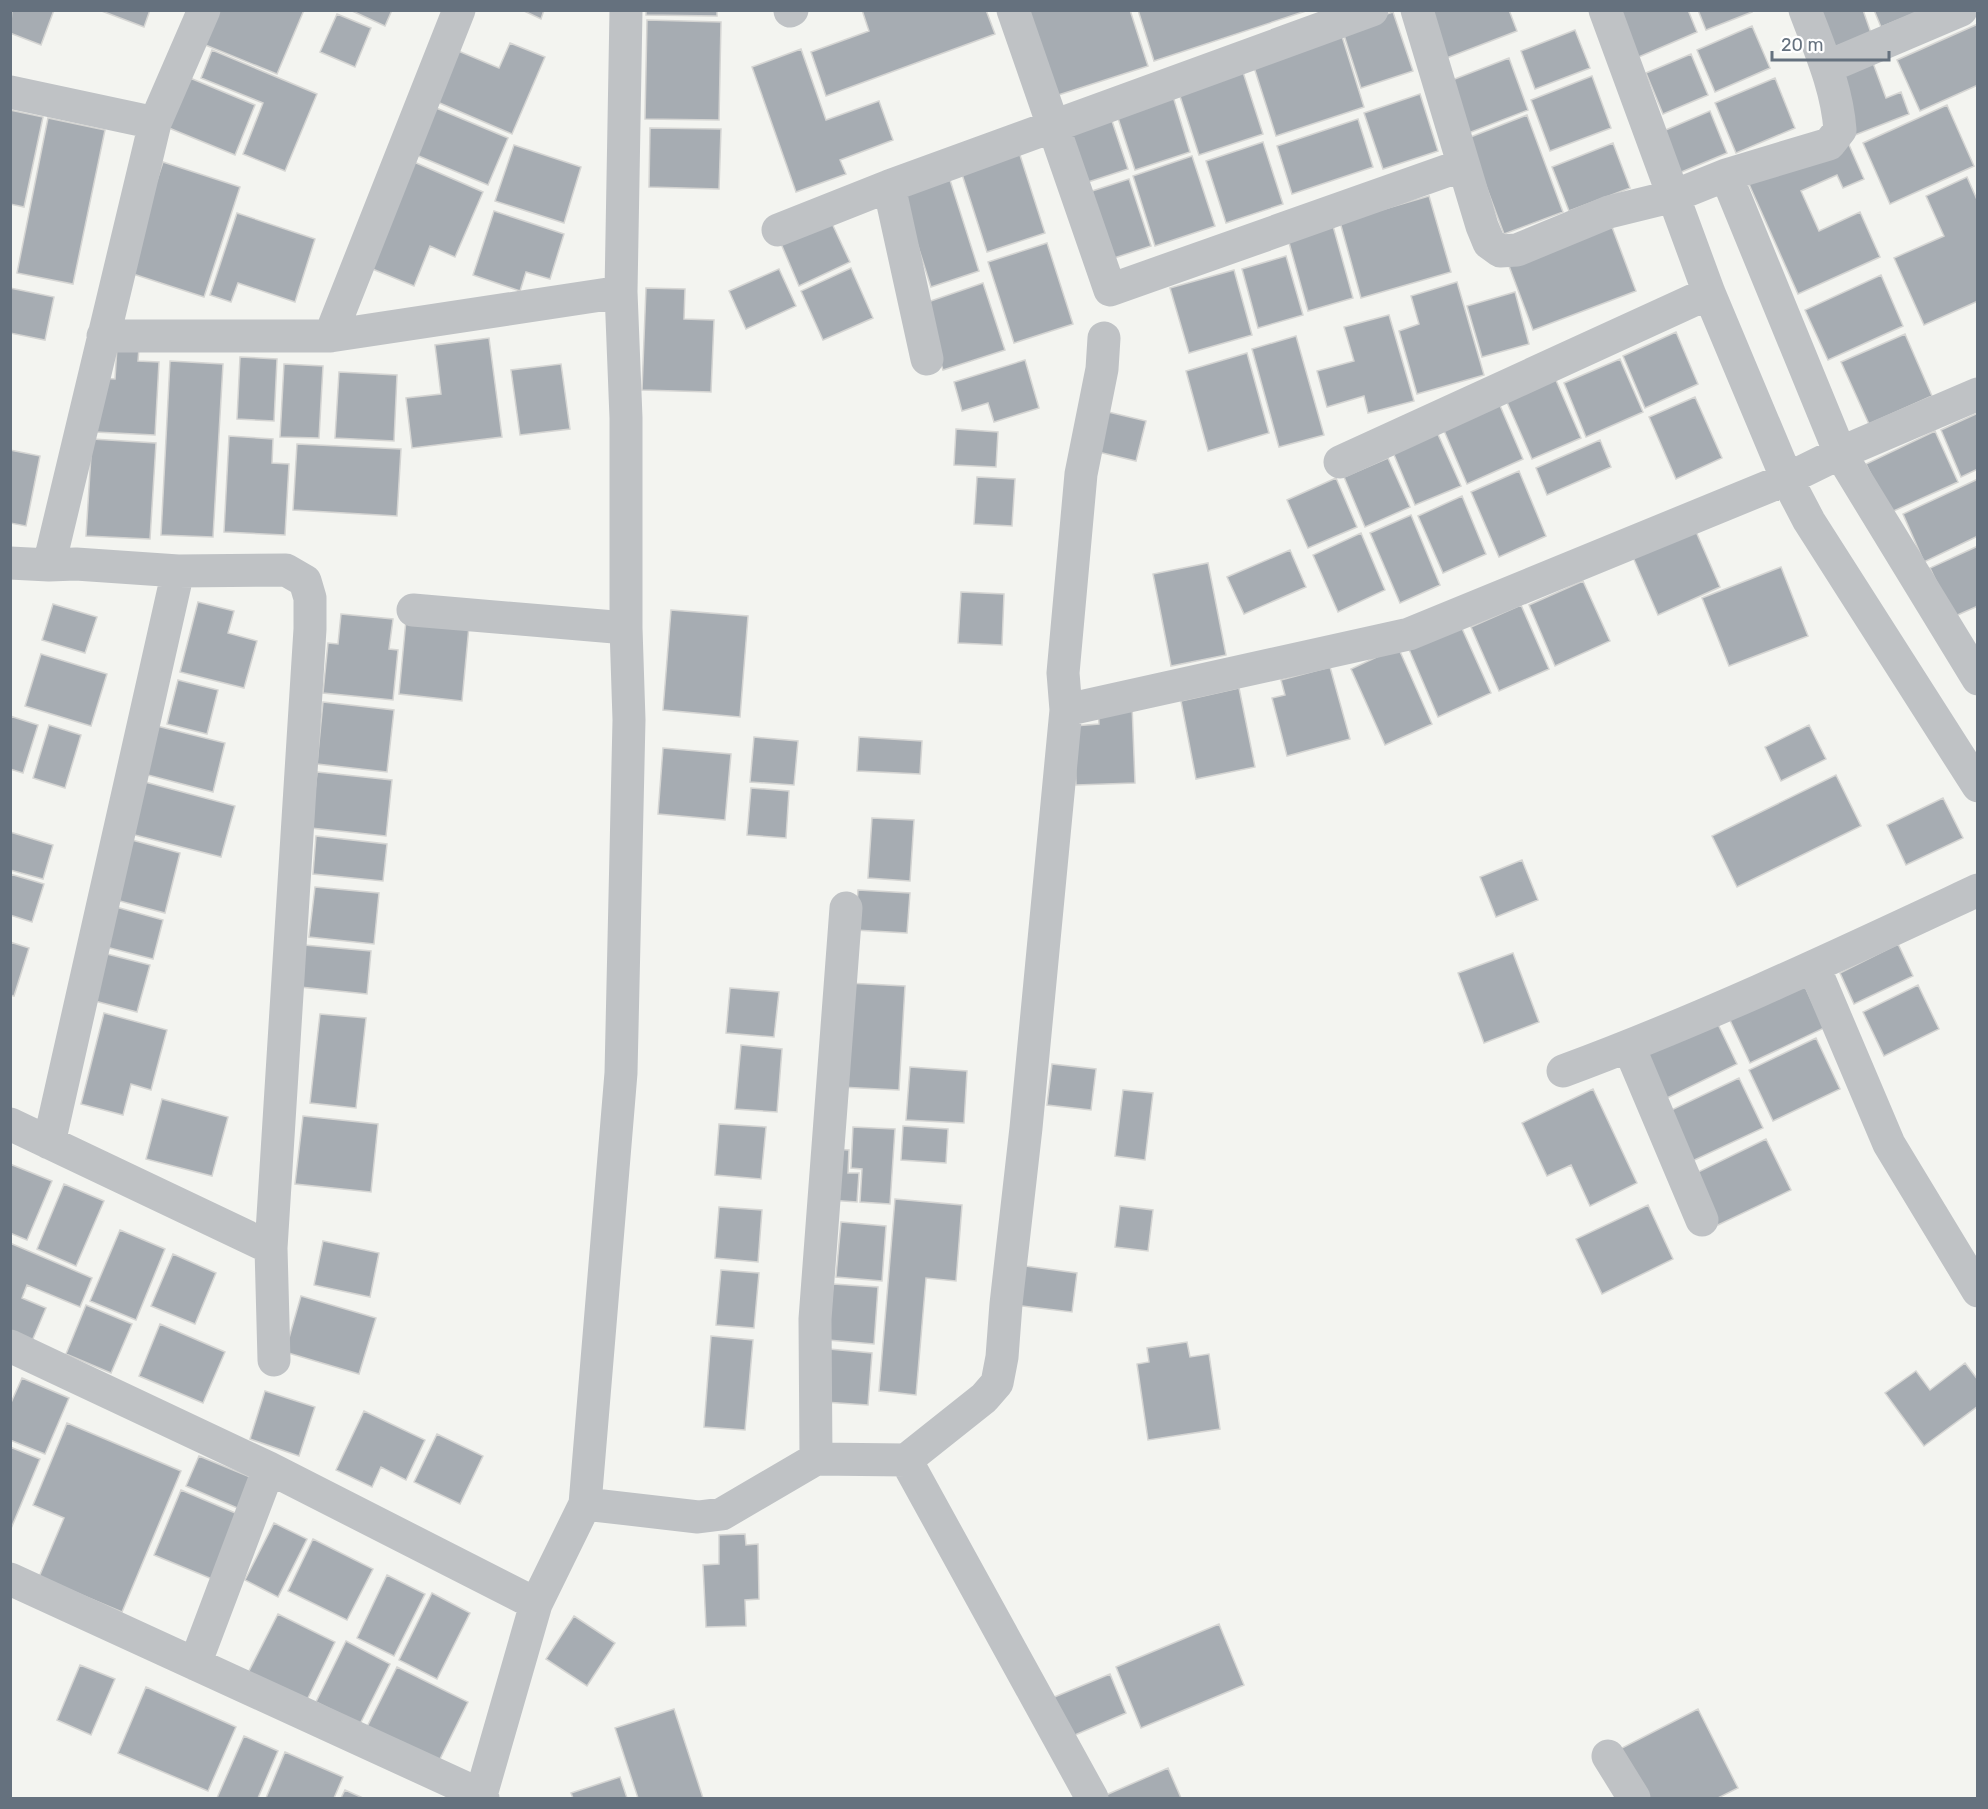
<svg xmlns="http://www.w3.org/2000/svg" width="1988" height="1809" font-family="Rubik,sans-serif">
<rect width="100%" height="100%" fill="#f3f4f0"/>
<!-- building -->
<path fill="#a6acb2" stroke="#d5d5d3" stroke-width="1.5" d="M12,10H54L41,45L10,33Z
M99,10H150L144,27Z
M217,10H304L277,74L203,44Z
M350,10H392L385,26Z
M522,10H544L541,19Z
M646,10H717V16L646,15Z
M862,10H986L995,34L826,96L811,52L869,31Z
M1021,10H1130L1148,66L1049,98Z
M1138,10H1309L1154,61Z
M1425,10H1509L1517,31L1444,59Z
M1617,10H1688L1697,32L1634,59Z
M1698,10H1751L1752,12L1706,30Z
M1811,10H1863L1871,33L1827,50Z
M1874,10H1923L1881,27Z
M1393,12L1413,71L1361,88L1342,29Z
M337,14L371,28L355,67L320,52Z
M647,20L721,22L719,120L645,119Z
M1978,24V85L1920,111L1897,60Z
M1752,26L1770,68L1715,92L1697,50Z
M1340,30L1364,107L1276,136L1251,58Z
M1575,30L1590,68L1535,89L1521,51Z
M510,43L545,57L512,134L435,101L456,50L499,68Z
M801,49L826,120L879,101L893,140L840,160L846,174L796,192L752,67Z
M212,50L317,94L285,171L243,154L263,103L201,78Z
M1691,54L1708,95L1663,114L1646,73Z
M1509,58L1528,110L1466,134L1447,82Z
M1873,63L1886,98L1901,92L1909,114L1855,135L1834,79Z
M1241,66L1263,134L1199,155L1177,87Z
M1592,76L1611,128L1550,151L1531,100Z
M190,78L255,105L235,155L169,128Z
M1775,78L1795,128L1736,153L1715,103Z
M1172,93L1190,152L1135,170L1116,112Z
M1420,94L1438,151L1383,169L1364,113Z
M429,105L508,138L488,185L409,152Z
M1947,105L1974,166L1890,204L1863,143Z
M10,110L43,117L24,207L10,204Z
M1710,111L1727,153L1679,173L1661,132Z
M1110,115L1128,169L1082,184L1065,130Z
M1527,115L1563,212L1504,234L1468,138Z
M48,118L105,130L73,284L17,273Z
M1358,119L1373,167L1292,194L1277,146Z
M650,128L721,129L719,189L649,187Z
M1846,138L1864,179L1843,188L1837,175L1801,191L1819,231L1860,212L1880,257L1798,294L1748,182Z
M1263,142L1283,204L1226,223L1206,161Z
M1613,143L1630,188L1569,211L1552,167Z
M514,145L581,167L564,223L495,201Z
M1018,149L1045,233L987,252L960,168Z
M1192,156L1215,226L1155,246L1133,176Z
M163,162L240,187L204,297L127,272Z
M414,162L483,192L455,257L430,246L414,286L370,268Z
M1967,177L1978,202V301L1924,325L1894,258L1944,236L1926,196Z
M1129,179L1151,246L1108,260L1086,193Z
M950,180L979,271L931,287L902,196Z
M1429,196L1451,272L1361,298L1340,222Z
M494,211L564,234L550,279L526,272L520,291L473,275Z
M237,213L315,239L295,302L238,283L231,302L210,295Z
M829,217L850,262L799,286L779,239Z
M1333,226L1353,298L1308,311L1288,239Z
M1612,227L1636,291L1533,330L1509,266Z
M1047,243L1073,324L1014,343L988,262Z
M1286,256L1303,315L1258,328L1242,269Z
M851,268L873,318L823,340L801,291Z
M779,269L796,306L746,329L729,291Z
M1234,270L1252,335L1189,353L1170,288Z
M1881,275L1903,326L1828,360L1805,310Z
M1457,282L1484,375L1417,394L1399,331L1419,324L1411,296Z
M983,283L1005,350L943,370L922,304Z
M10,288L54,297L45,340L10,333Z
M646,288L685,289L684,319L714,320L711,392L642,390Z
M1515,292L1529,344L1482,357L1467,306Z
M1389,315L1414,401L1368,413L1364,396L1327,407L1317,371L1354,361L1344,327Z
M1676,332L1698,384L1645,408L1623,356Z
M1905,334L1932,396L1869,424L1841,362Z
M1296,336L1324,435L1279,447L1252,349Z
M489,338L502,437L412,448L406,398L441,394L435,345Z
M117,347L139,348L138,361L159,362L155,435L95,432L98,378L115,379Z
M1247,353L1269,433L1208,451L1186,371Z
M240,357L277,359L274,421L237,419Z
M1620,359L1643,412L1586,437L1564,383Z
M1025,360L1039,408L994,422L988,403L962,411L954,382Z
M170,361L223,364L213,537L161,535Z
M284,364L323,366L319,438L280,437Z
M561,364L570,429L520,435L511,370Z
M339,372L397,375L394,441L335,438Z
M1555,378L1581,438L1532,459L1506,400Z
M1695,397L1722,458L1676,479L1649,417Z
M1498,401L1523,459L1467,484L1442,426Z
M1104,411L1146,421L1136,461L1094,451Z
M1978,413V469L1961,477L1941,430Z
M956,429L998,432L996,467L954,465Z
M1436,430L1461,486L1415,505L1392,450Z
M1935,431L1958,482L1889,513L1866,464Z
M229,436L273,439L272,463L289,464L285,535L224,532Z
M92,439L156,443L150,539L86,536Z
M1600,440L1611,467L1547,495L1536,468Z
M297,444L401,449L397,516L293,510Z
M10,450L40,456L26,526L10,523Z
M1388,458L1410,507L1365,527L1344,477Z
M1519,471L1546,536L1499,557L1471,492Z
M977,477L1015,479L1012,526L974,524Z
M1336,478L1357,527L1308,548L1287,500Z
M1978,479V536L1924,562L1903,514Z
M1462,496L1486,554L1443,573L1418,516Z
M1411,515L1440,585L1400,603L1370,533Z
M1694,527L1720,587L1658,615L1632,555Z
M1361,533L1385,590L1338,612L1313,555Z
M1978,546V606L1953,617L1930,568Z
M1290,550L1306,587L1244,614L1227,577Z
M1208,563L1226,655L1171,666L1153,574Z
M1781,567L1808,636L1729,666L1702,598Z
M1583,581L1610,641L1555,666L1529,605Z
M961,592L1004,594L1002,645L958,643Z
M198,602L234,611L228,633L257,641L244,688L180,672Z
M53,604L97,617L85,653L42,640Z
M1521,605L1549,669L1499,691L1471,627Z
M671,610L748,616L740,717L663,710Z
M341,614L393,619L389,649L398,650L393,700L323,693L328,643L338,644Z
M406,620L469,626L462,701L399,694Z
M1460,624L1491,693L1438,717L1408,647Z
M1398,647L1432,724L1385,745L1351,669Z
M41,654L107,674L91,726L25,706Z
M1330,667L1350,739L1287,756L1272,698L1285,695L1281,680Z
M178,680L218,690L207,734L167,724Z
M1239,688L1255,767L1196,779L1181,701Z
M323,702L394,710L387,772L317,764Z
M1132,705L1135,783L1076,785L1074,726L1099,724L1098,707Z
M10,716L38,725L23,773L10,769Z
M49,725L81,735L65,788L33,778Z
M1809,725L1826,759L1781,781L1765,747Z
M157,726L225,743L213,792L144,774Z
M754,737L798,741L794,785L750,782Z
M859,737L922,741L920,774L857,771Z
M663,748L731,754L725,820L658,814Z
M317,772L392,780L386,836L311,828Z
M1836,775L1861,826L1737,887L1712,836Z
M145,782L235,806L221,857L131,834Z
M751,788L789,791L786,838L747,835Z
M1943,798L1963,838L1906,865L1887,825Z
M872,818L914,820L910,881L868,878Z
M10,832L53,845L43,879L10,870Z
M316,836L387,844L383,881L313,874Z
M132,840L180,853L165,913L116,900Z
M1522,860L1538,900L1496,917L1480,877Z
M10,874L44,884L32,922L10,915Z
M315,887L379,893L374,944L309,937Z
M858,890L910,893L907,933L855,930Z
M116,907L163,920L153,959L106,947Z
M10,942L29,948L14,996L10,995Z
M1898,944L1913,976L1854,1004L1840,973Z
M304,945L371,951L367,994L300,987Z
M103,953L150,965L137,1012L91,1000Z
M1513,953L1539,1022L1484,1043L1458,973Z
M1802,980L1824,1028L1750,1063L1728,1016Z
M847,983L905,986L899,1090L840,1087Z
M1918,985L1939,1029L1884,1056L1863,1012Z
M730,988L779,992L774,1037L726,1033Z
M104,1013L167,1030L151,1090L131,1084L123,1115L81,1104Z
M320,1014L366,1018L356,1108L310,1103Z
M1715,1018L1737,1064L1667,1098L1645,1052Z
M1816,1038L1840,1089L1773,1121L1749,1070Z
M741,1045L782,1049L777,1112L735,1109Z
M1052,1064L1096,1069L1091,1110L1047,1105Z
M910,1067L967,1071L964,1123L906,1120Z
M1739,1078L1763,1128L1688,1163L1665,1113Z
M1593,1089L1637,1183L1590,1206L1571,1165L1547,1176L1522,1123Z
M1123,1090L1153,1093L1145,1160L1115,1156Z
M162,1099L228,1117L212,1176L146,1159Z
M303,1116L378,1124L371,1192L295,1184Z
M719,1124L766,1127L761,1179L715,1175Z
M903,1126L948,1129L946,1163L901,1160Z
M853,1127L895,1129L890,1204L860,1202L862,1169L851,1168Z
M1766,1139L1791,1190L1718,1225L1694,1174Z
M831,1149L849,1150L848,1173H859L857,1202L829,1200Z
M10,1164L52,1181L27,1240L10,1233Z
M64,1184L104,1201L76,1266L37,1249Z
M895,1199L962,1205L956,1281L926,1278L916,1395L879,1391Z
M1648,1205L1673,1259L1602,1294L1576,1239Z
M1120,1206L1153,1210L1148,1251L1115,1247Z
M719,1207L762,1210L758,1262L715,1258Z
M841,1222L886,1226L882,1281L836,1277Z
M120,1230L165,1249L136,1320L90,1301Z
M323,1241L379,1253L370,1297L314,1285Z
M10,1243L92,1278L80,1307L27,1285L22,1298L46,1308L32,1341L10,1332Z
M173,1254L216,1273L195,1324L151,1306Z
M1018,1265L1077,1273L1072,1312L1014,1305Z
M721,1270L759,1273L754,1328L716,1325Z
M833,1284L878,1287L874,1344L828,1340Z
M301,1296L376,1318L359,1374L285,1352Z
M86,1305L132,1324L111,1373L66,1354Z
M160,1324L225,1352L203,1403L139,1376Z
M711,1336L753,1340L745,1430L704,1427Z
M1187,1342L1190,1357L1209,1354L1220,1429L1148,1440L1137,1364L1149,1362L1147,1348Z
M829,1349L872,1353L868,1405L824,1402Z
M1965,1363L1978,1380V1406L1924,1446L1885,1393L1916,1371L1930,1390Z
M22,1378L69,1398L45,1454L10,1440V1405Z
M265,1391L315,1407L299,1456L250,1439Z
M364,1411L425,1440L406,1480L381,1467L372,1487L336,1470Z
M67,1423L181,1471L122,1612L39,1577L64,1518L33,1505Z
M437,1434L483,1456L460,1504L414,1482Z
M10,1447L40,1459L10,1531Z
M199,1456L255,1479L242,1510L186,1486Z
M181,1490L240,1515L212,1579L154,1555Z
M274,1523L307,1539L278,1597L245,1580Z
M745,1534L746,1545L758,1544L759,1599L745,1600L746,1626L706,1627L703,1565L719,1564V1535Z
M313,1539L373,1569L347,1620L288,1591Z
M387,1575L425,1594L394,1656L357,1638Z
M432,1593L470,1613L437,1679L399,1660Z
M278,1614L335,1642L306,1702L248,1673Z
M574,1616L615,1643L587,1686L546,1659Z
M1219,1624L1244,1685L1141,1728L1116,1667Z
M346,1641L390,1664L360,1724L316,1702Z
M80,1665L115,1679L91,1735L57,1720Z
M397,1667L468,1702L436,1767L365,1731Z
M1110,1674L1126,1713L1068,1738L1052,1698Z
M146,1687L236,1727L208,1791L118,1753Z
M674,1709L703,1798H638L615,1728Z
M1698,1709L1738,1788L1718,1798H1644L1620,1749Z
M244,1736L278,1751L258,1798H217Z
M285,1752L343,1777L334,1798H266Z
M1168,1768L1181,1798H1107L1106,1795Z
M620,1777L627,1798H573L571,1793Z
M345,1790L363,1798H341Z"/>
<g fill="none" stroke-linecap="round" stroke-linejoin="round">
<!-- street -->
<path stroke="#bfc2c5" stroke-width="33" d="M1013,10L1110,290L1463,165
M1417,10L1482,226L1489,243L1500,251L1517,250L1609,212L1674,196L1726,175L1829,144L1840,130C1837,88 1820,50 1805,10
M1605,10L1709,293L1787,479L1809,521L1978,786
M790,11L792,10
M1827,67L1961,10
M10,92L155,123
M1726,175L1840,453L1978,679
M778,230L889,186
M103,336H330L621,292
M330,336L459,10
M927,359L889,186L1372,10
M1340,462L1709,293
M10,563L49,565L76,564L178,571L286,570L305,581L310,598V629L271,1248L274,1360
M49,565L155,123L204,10
M413,610L626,628
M1066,710L1409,634L1787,479L1840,453L1978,394
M1814,967L1889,1144L1978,1291
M1629,1047L1702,1220
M1563,1071C1704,1019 1841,954 1978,890
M10,1124L271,1248
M49,1143L178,571
M10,1346L269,1468L536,1604
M816,1459L815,1319L846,908
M906,1460L984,1398L997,1383L1002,1357L1006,1304L1026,1128L1066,710L1063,673L1081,474L1102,369L1104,338
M585,1504L621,1073L629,720L626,628V418L621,292L626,10
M10,1579L481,1795L483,1798
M195,1664L269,1468
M1608,1756L1634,1798
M481,1795L536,1604L585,1504L698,1517L722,1514L816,1459L906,1460L1092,1798"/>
</g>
<!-- border -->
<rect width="1988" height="1809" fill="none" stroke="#65717e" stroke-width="24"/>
<!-- scale -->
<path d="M1772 51v9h117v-9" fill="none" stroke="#65717e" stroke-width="3"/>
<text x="1781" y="51" font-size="18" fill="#65717e" stroke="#ffffff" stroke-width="4.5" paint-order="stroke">20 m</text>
</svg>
